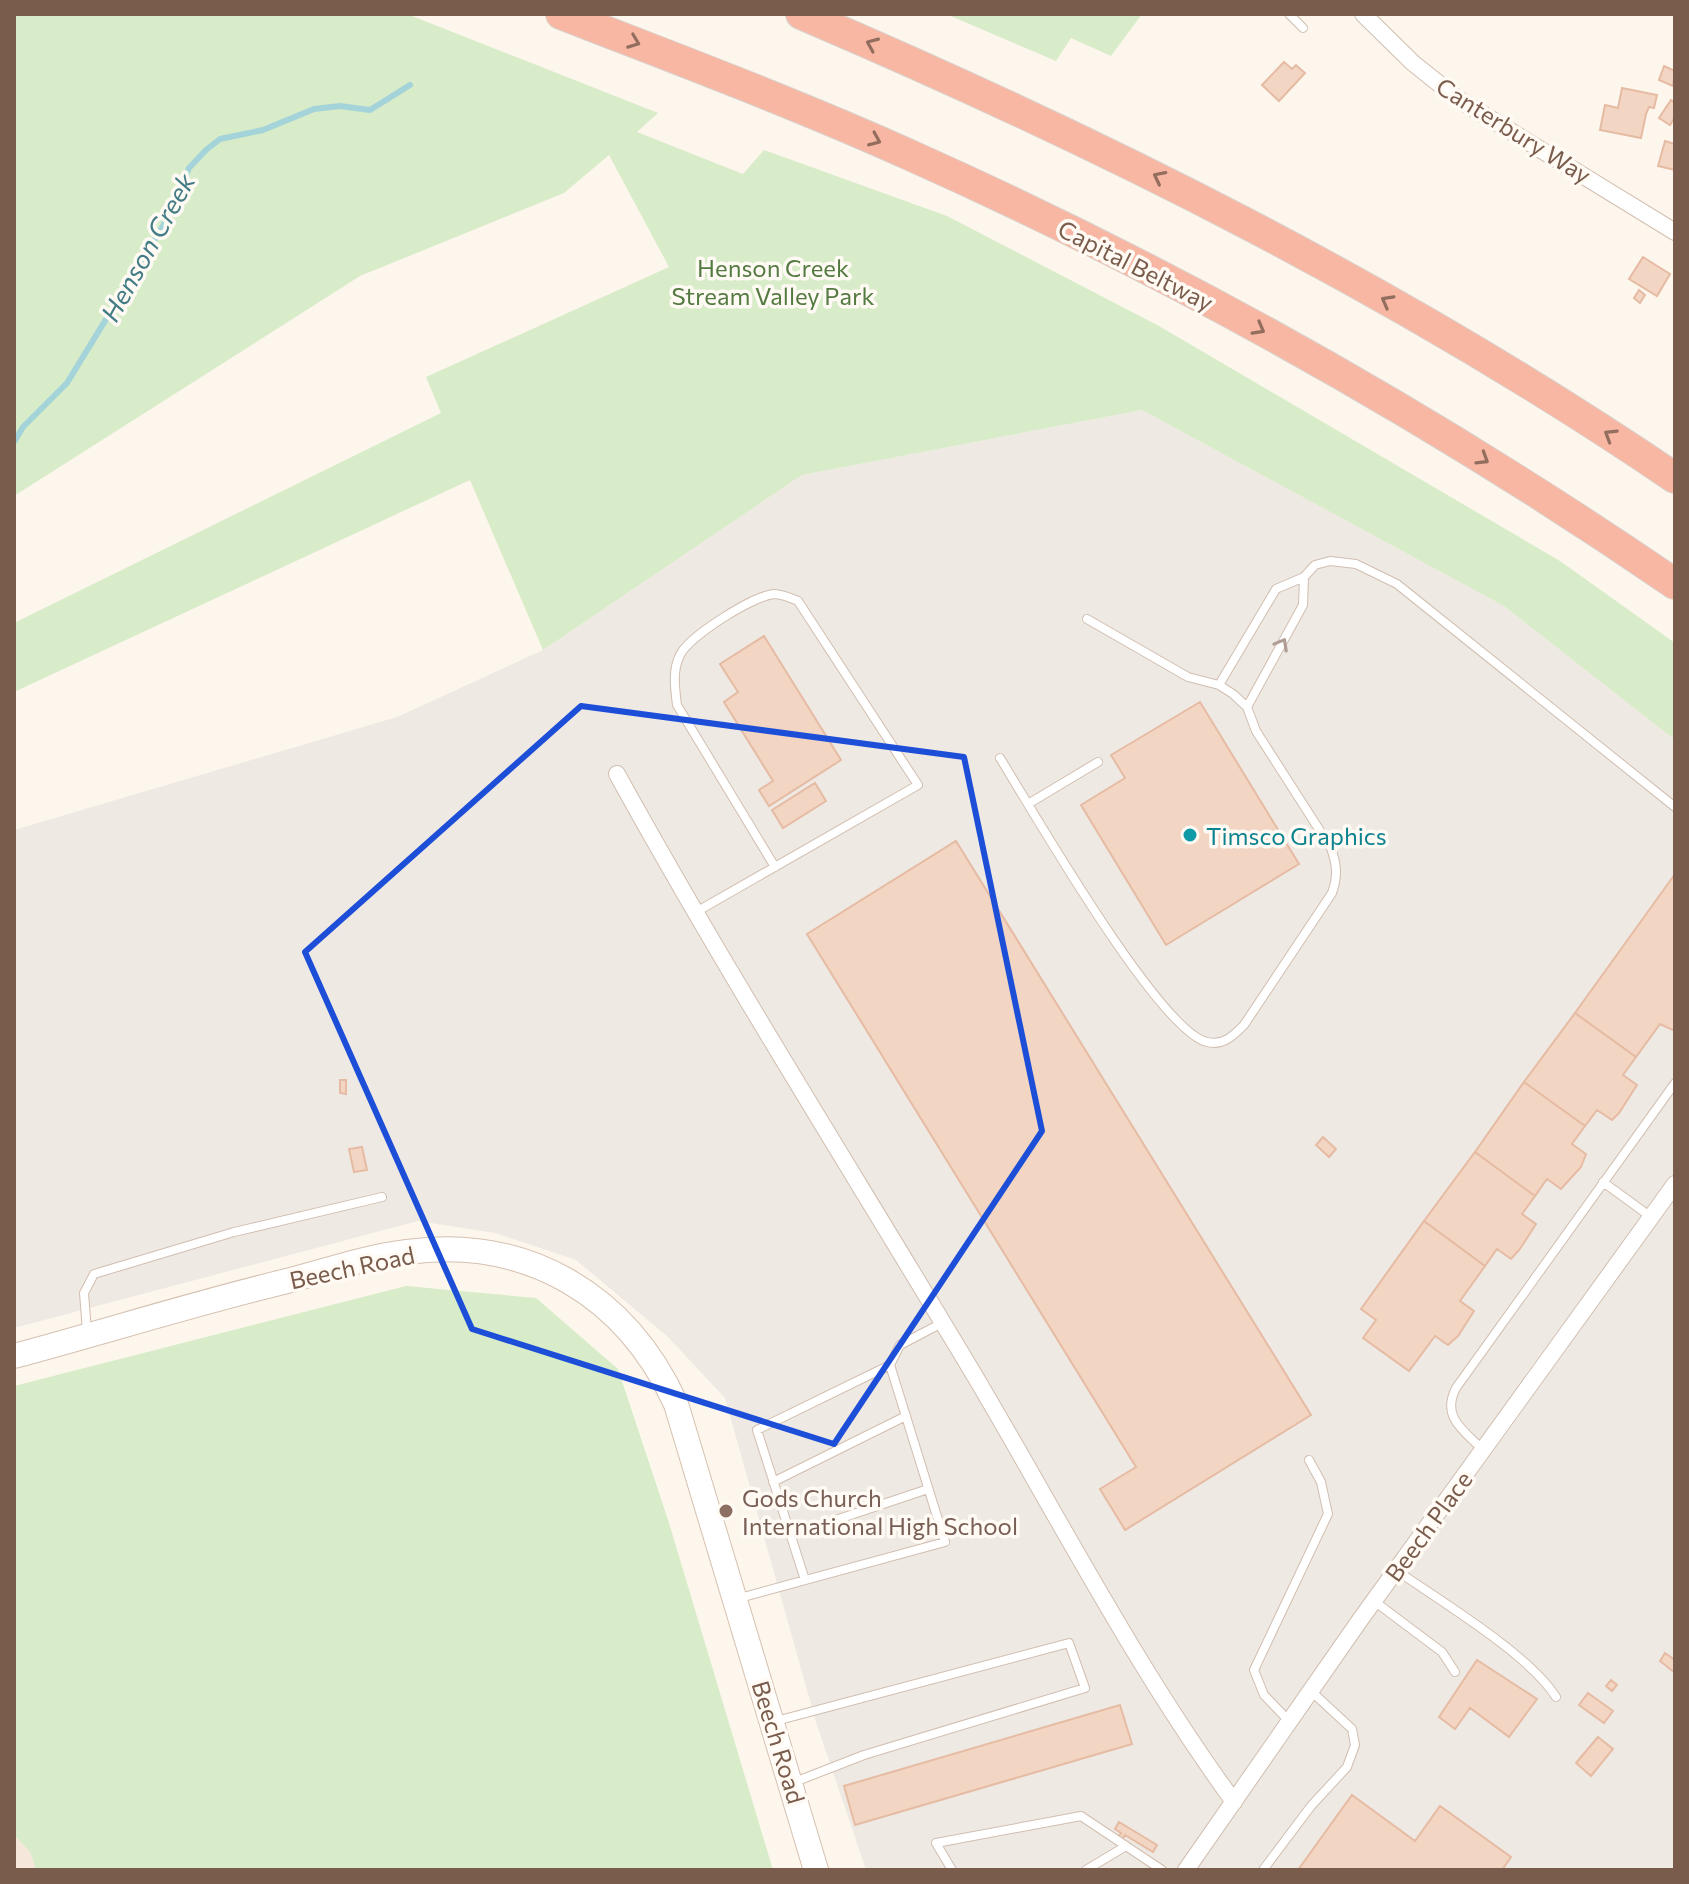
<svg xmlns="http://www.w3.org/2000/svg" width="1689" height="1884" font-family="Commissioner,sans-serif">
<rect width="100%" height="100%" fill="#fdf6ec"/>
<!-- residential -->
<path fill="#f5e8da" d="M14,1835L30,1852L36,1870H14Z"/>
<!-- industrial -->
<path fill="#efe9e4" d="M1142,410L1504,606L1675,740V1870H866L816,1722L725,1398L667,1336L576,1260L495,1233L418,1221L14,1328V830L397,717L543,650L802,475Z"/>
<!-- green -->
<path fill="#d8ecc9" d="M14,14H407L658,113L637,132L743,174L764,150L947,216L1159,326L1560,561L1675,643V740L1504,606L1142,410L802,475L543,650L470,480L14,692V623L441,413L426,377L669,267L609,155L564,193L360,276L14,496Z
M946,14H1142L1111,56L1071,38L1056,61Z
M406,1286L536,1298L618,1369L669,1523L773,1870H36L30,1852L14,1835V1386Z"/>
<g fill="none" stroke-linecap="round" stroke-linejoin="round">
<!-- stream -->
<path stroke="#a5d3da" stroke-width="6" d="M14,442L23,427L67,383L163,226L189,168L206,150L220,139L263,130L314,109L340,106L370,110L410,85"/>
</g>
<!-- building -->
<path fill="#f3d5c3" stroke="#e6bba3" stroke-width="2" d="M1284,62L1292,69L1296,65L1305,73L1279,101L1262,85Z
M1664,66L1675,71L1673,86L1659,80Z
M1622,88L1657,95L1654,108L1649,107L1646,114L1641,138L1600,130L1605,105L1618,108Z
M1671,100L1675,103V117L1670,125L1659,118Z
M1665,141L1675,144V170L1658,166Z
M1643,257L1670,274L1657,296L1629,279Z
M1639,290L1645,295L1640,303L1634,298Z
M764,636L841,760L769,806L759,790L773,781L724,702L738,692L720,664Z
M1200,702L1299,864L1166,945L1081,805L1125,778L1111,755Z
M815,783L826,801L783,828L772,810Z
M956,841L1311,1415L1125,1530L1100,1489L1136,1467L807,934Z
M1675,874V1031L1660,1024L1636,1057L1575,1013Z
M1575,1013L1636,1057L1623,1075L1637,1085L1619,1113L1612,1120L1597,1110L1585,1126L1524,1082Z
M340,1080H346V1094L340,1093Z
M1524,1082L1585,1126L1572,1144L1586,1154L1581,1167L1561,1189L1547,1179L1535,1196L1475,1152Z
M1323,1137L1336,1149L1329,1157L1316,1145Z
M362,1147L367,1170L354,1172L349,1149Z
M1475,1152L1535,1196L1522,1214L1536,1224L1520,1249L1511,1259L1497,1249L1485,1266L1424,1221Z
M1424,1221L1485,1266L1460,1301L1474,1311L1458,1336L1448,1345L1435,1336L1409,1371L1363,1338L1376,1320L1361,1309Z
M1665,1653L1675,1660V1673L1660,1661Z
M1477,1660L1537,1699L1509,1737L1470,1708L1455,1729L1439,1717Z
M1611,1680L1617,1685L1612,1691L1606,1686Z
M1588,1693L1613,1711L1604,1723L1579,1705Z
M1120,1705L1132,1744L855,1825L844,1786Z
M1598,1737L1613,1749L1591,1776L1576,1763Z
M1352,1795L1415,1841L1440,1806L1511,1857L1502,1870H1298Z
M1119,1822L1157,1845L1153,1852L1125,1835L1121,1841L1117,1838L1121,1833L1115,1829Z"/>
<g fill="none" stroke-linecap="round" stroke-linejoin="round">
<defs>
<path id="lane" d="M1289,14L1303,28
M1219,685L1276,589L1304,577L1315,565L1330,561L1356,564L1397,584L1675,807
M1247,707L1303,605L1304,577
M1000,758C1031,808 1159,1031 1207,1042C1223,1046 1233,1036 1244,1025L1332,893C1338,876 1337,865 1331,848L1256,731L1247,707L1233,694L1219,685L1188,677L1087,619
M1028,804L1098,762
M696,912C770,869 844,827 918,785L798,601C791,598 782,594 774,594C753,596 689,636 680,655C672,671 675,688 677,705L775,867
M1603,1182L1651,1217
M87,1331L84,1293L94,1274L234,1232L382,1197
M890,1365L900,1345L942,1323
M1483,1450C1463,1430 1441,1417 1456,1388L1675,1083
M773,1482L906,1416
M791,1535L928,1489
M1396,1570C1440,1601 1529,1654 1556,1697
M736,1599L945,1542L890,1365L757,1430L805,1580
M1374,1601L1442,1652L1455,1672
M776,1721L1069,1643L1085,1688L864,1755L792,1783
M1290,1722L1264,1695L1254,1670L1328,1514L1321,1482L1309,1460
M952,1870L936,1843L1081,1816L1162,1870
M1086,1870L1126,1846
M1263,1870L1311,1806L1347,1767L1355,1745L1352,1729L1311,1691"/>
<path id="street" d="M1363,14L1413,63L1458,99L1675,232
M617,774C731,981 858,1180 979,1383C1062,1524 1137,1669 1234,1802
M1186,1870L1360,1620L1675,1184"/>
<path id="secondary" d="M14,1356C104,1332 192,1304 283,1282C323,1272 365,1257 407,1252C528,1236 626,1295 676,1404L816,1870"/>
<path id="highway" d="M561,14C679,60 797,104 912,156C1178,275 1434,419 1675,584
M801,14C1105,144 1401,292 1675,478"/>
</defs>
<!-- lane casing -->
<use href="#lane" stroke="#d1beb0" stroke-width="10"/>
<!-- street casing -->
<use href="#street" stroke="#d1beb0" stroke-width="18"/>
<!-- secondary casing -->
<use href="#secondary" stroke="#d6c0b0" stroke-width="26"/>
<!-- highway casing -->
<use href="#highway" stroke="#dad1cd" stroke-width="32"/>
<!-- lane -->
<use href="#lane" stroke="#fff" stroke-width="8"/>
<!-- street -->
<use href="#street" stroke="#fff" stroke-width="16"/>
<!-- secondary -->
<use href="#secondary" stroke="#fff" stroke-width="24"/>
<!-- highway -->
<use href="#highway" stroke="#f7b7a3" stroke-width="30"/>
</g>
<!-- one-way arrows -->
<defs><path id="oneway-chevron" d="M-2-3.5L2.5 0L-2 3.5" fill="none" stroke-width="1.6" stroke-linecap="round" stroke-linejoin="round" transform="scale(2)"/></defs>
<g stroke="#936e5e">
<use href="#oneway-chevron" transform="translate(634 42) rotate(21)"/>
<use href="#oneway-chevron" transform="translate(872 44) rotate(-157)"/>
<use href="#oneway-chevron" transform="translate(875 140) rotate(23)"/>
<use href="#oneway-chevron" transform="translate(1159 177) rotate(-153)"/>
<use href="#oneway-chevron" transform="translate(1387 301) rotate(-151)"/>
<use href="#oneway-chevron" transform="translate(1259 329) rotate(29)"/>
<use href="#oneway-chevron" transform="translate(1610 435) rotate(-148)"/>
<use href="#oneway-chevron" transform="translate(1483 459) rotate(32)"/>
</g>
<use stroke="#af9d94" href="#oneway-chevron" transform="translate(1282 644) rotate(-61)"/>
<!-- marked area -->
<path fill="none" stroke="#1d4ed8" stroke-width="6" stroke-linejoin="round" d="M581,706L964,757L1042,1131L834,1444L472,1329L305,952Z"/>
<!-- markers -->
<circle fill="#0f9aa8" stroke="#fffaf3" stroke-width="3" cx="1190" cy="835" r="8"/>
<circle fill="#8d6e63" stroke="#fffaf3" stroke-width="3" cx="726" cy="1511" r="8"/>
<g text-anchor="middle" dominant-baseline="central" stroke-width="7" stroke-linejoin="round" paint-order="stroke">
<!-- street labels -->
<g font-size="24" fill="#7a5c4d" stroke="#fffaf3">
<text transform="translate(1514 130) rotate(32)">Canterbury Way</text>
<text transform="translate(1136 265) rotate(27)">Capital Beltway</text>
<text transform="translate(352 1267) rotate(-12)">Beech Road</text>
<text transform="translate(1428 1526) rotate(-54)">Beech Place</text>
<text transform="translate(779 1742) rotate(73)">Beech Road</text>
</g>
<!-- park labels -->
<g font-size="24" fill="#537a41" stroke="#fffaf3">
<text x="773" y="267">Henson Creek<tspan x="773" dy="28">Stream Valley Park</tspan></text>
</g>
<!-- culture labels -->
<g font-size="24" fill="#0d838f" stroke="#fffaf3" text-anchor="start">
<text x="1206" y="835">Timsco Graphics</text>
</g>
<!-- education labels -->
<g font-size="24" fill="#785e54" stroke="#fffaf3" text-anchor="start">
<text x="742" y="1497">Gods Church<tspan x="742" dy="28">International High School</tspan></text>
</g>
<!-- water labels -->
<g font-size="26" font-style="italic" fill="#437c86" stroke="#fffaf3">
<text transform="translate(147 247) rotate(-61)">Henson Creek</text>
</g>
</g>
<!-- border -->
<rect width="1689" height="1884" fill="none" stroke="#7a5c4d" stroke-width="32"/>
</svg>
